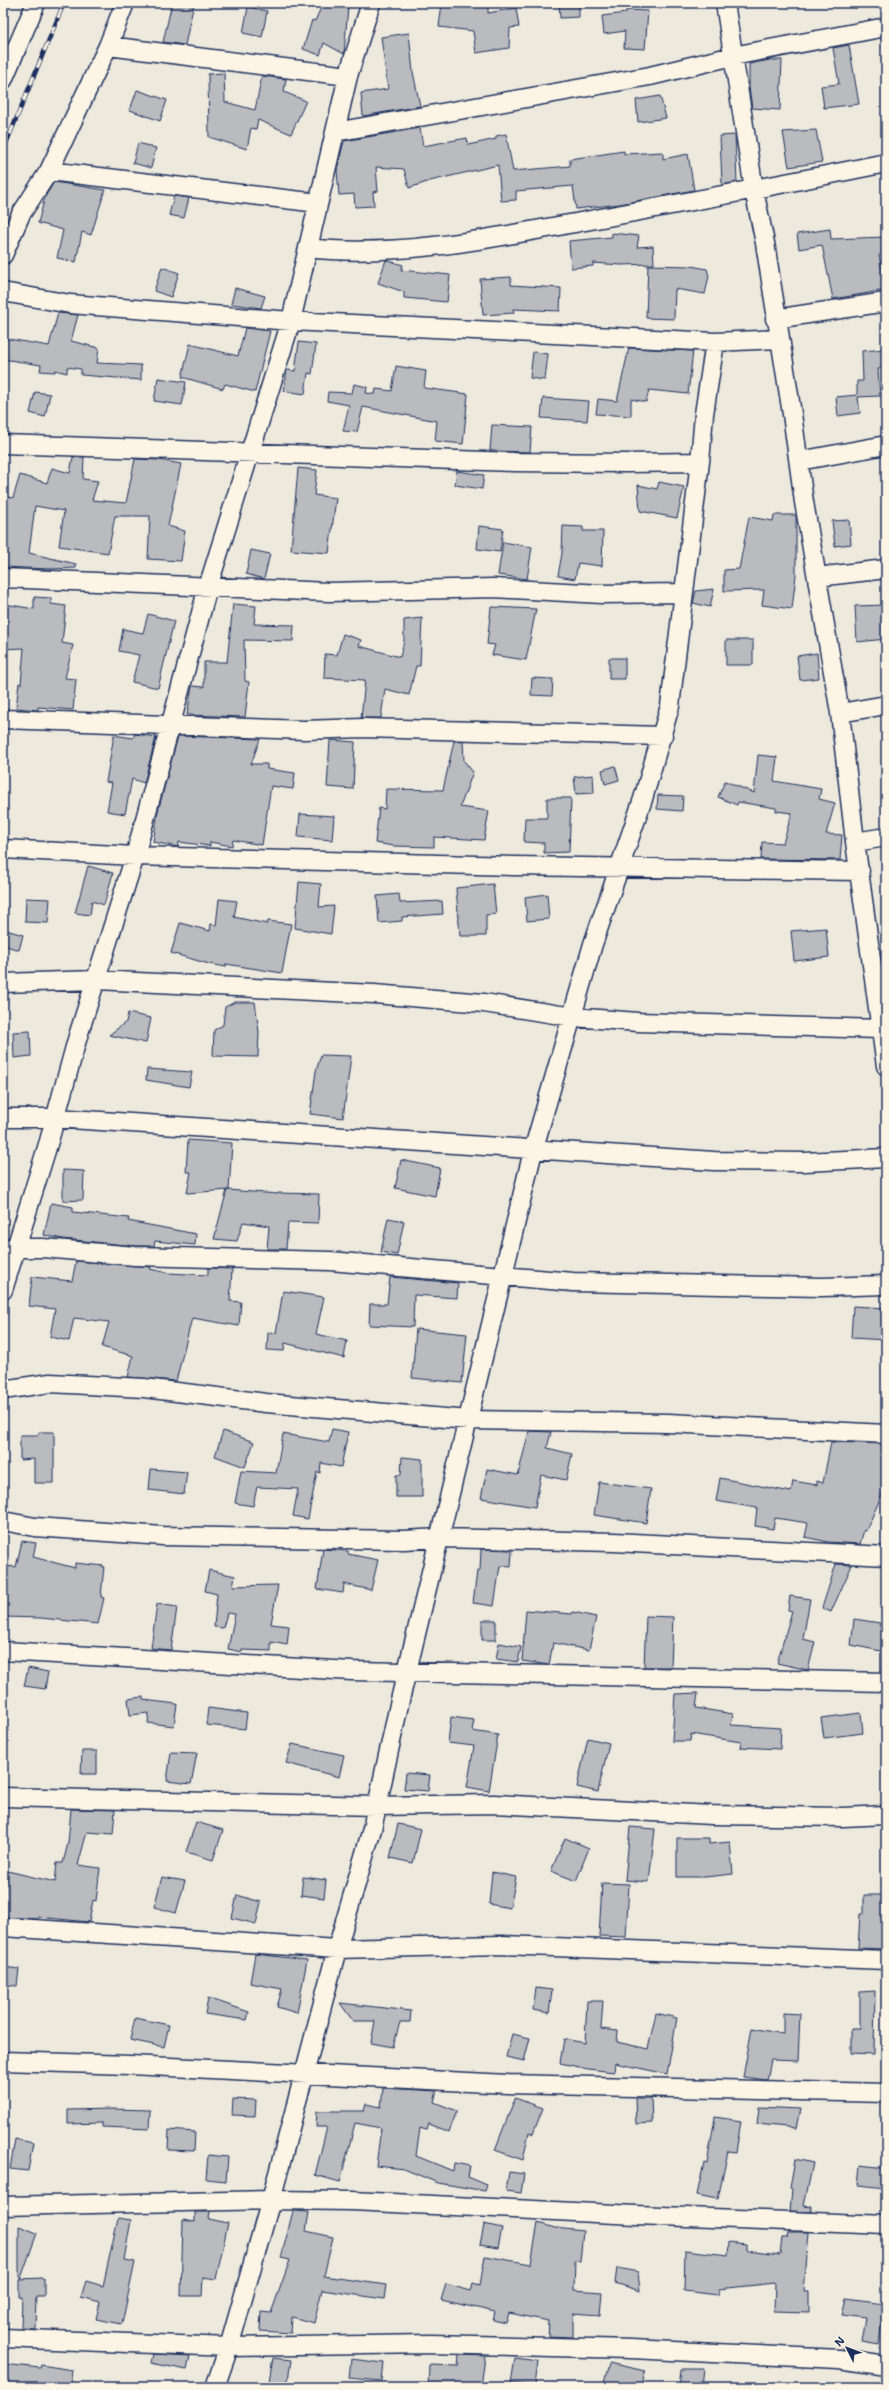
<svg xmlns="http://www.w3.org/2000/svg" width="889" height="2390" font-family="'Shantell Sans',sans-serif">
<rect width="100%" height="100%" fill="#eee9dd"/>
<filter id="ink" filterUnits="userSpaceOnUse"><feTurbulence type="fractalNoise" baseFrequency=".025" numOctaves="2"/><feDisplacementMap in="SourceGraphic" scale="8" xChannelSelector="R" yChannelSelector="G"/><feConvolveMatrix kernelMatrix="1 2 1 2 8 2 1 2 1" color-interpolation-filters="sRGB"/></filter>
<g filter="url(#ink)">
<!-- building -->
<path fill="#babbbe" stroke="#1b2f5e" d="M172,3H194L185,45L163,42Z
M323,3L348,7L344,54L324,43L320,55L303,49L312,20L315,21Z
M442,3L473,5V3H488V13L516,8L519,27L510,28L509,48L476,53L473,31L439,27Z
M559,3H579V17L560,18Z
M248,7L267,11L262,37L243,33Z
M626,10L648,11L645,49L624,48L625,31L604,34L602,16L626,13Z
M409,33L413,72L420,106L363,116L361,93L388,89L381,37Z
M849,45L859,104L824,108L821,86L839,84L833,48Z
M770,60H782L780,110L752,108L749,87V64Z
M224,73L225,102L255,110L262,76L286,79L284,92L306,101L291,134L258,120L256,129L251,128L247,149L209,137L208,74Z
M137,90L167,100L160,121L130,110Z
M660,96L666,118L638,122L636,100Z
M420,128L423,146L467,138L468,145L496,139V136L506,134L513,171L570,166V159L624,151V154L663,152V159L688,154L694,190L620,204L576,209L573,186L516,191V200L501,201L498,165L430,181L409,188L404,169L376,167L378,191L373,192L374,206L355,207L354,194L339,195L337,170L344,141Z
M816,130L822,162L789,167L783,132Z
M735,135L737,182L722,185L720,136Z
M138,143L156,148L151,168L133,163Z
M54,182L105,190L91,235L82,232L76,262L57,258L63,230L38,223L45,197Z
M174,196L189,198L184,218L169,215Z
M830,229L831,239L886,237V254L879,255L886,290L833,299L822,245L799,249L797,234Z
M612,233L639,236L637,247L653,246L654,264L621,265L593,263V266L571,268L569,241L612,237Z
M386,260L403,265L401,270L450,275L447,302L404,298V292L378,283Z
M648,265L691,266L707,269L709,276L705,294L675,289L674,319L646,318Z
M162,267L179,273L171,297L154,291Z
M511,277V285L561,288L560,311L513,309L514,313L483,315L480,279Z
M235,288L265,296L261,308L231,304Z
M58,313L78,315L71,341L99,348L97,363L141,365V380L81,375V369L67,367V373L55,370V372L40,371L41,365L3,359V338L49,346Z
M245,328L270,331L255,392L225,384L223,389L182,377L190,344L238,356Z
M299,342L316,344L312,374L308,373L305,394L284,391L287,370L295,371Z
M629,348L693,351L688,394L649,390L646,402L631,399V416L596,414L598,399L617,401Z
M886,349V368L878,369L880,396L858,397L860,413L838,416L836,397L857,395V381H863L862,351Z
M533,352L548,354L545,380L530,378Z
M396,366L426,371L424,388L468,394L463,444L435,441L437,421L363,407L357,432L343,431L349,405L327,401L328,392L352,393L354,384L367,387L366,393L375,394L376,389L392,391Z
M158,378L186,382L182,405L154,401Z
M35,392L50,394L45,417L30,413Z
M543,398L589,401L587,421L541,418Z
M492,425L532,427L530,452L490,451Z
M73,457H84L83,479L98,481L92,500L126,503L135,459L159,460L181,464L168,526L185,531L181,561L148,559L150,516H115L108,553L59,546L64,511L35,506L29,553L76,564V568L49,569L3,567V496L13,498L20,475L47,483L52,468L70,473Z
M298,468L317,470L314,495L336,498L329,553L291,550Z
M457,471L484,475L482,489L455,485Z
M659,482L684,487L677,518L640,511L638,485L657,489Z
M774,515H796V575L792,609L762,605L764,590L724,591V570L739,569L749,517L773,521Z
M849,520L851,544L835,546L832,521Z
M479,526L503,529L500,552L477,549Z
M563,526L583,527V531H603L602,566L578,563L575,579L558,576L562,553Z
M503,542L532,547L527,579L498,575Z
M251,550L270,554L264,579L246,574Z
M714,589L710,607L693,603L696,591Z
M34,597L51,598V604L66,606L62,643L73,645L65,678L76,679L73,710L38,707V710L16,708L19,683L21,684L24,648L3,649L5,604L34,609Z
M233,604L256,606L254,624L294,625L293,641L244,640L245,681L249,682L245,717L187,715L192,686L204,687V662H227Z
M886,605V639L857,642L855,606Z
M491,607L536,609L526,660L492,655L495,645L487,644Z
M148,614L174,621L158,688L132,682L139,655L119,651L123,629L143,633Z
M422,618L420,666H416L409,695L385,689L381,718H361L365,680L324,678L325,654L337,655L343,634L361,640L359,646L400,657L404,641V620Z
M726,640H753V665H726Z
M817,653L819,678L800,680L797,656Z
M609,658H625V679H609Z
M532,678L553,679L552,696L531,695Z
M135,734L156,737L144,783L132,779L125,814L107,811L112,783L106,782L114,735L133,738Z
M178,736L260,739L251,764H267V769L295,773L293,789L271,786L262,845L233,840L232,846L210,842V846L179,842L178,847L153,842L158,811Z
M330,740L355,742L353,789L327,787Z
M454,741H463L464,761L473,772L460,807L489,811L484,840L434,837V847L394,846L375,843L379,808L385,809L386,789L443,790Z
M758,755L777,757L774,781L821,789L819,799L835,803L826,834L842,835L840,860L761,859L762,842L783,843L792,813L776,811V808L738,802L737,805L718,797L725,781L754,793Z
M615,766L619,780L605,784L602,770Z
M593,775L594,793L576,794L574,777Z
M658,795L683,796L682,811L657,809Z
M547,798H571L569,852L544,853V843L524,842L525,818H547Z
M300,814L334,816L332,840L298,837Z
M88,866L113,873L104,905L92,901L90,915L75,913Z
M299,882L321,884L319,907L334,906L331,934L295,928Z
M493,884L496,914L486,915V936H460L456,888Z
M399,894L400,903L442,901L443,914L402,917V921L379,923L377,896Z
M547,894L549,919L527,921L525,897Z
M26,898L50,899L48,923L25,922Z
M219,899L237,901L234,917L267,924L268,921L291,924L282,973L226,964V967L209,964L171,953L180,923L210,931L211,924L216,925Z
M826,928L829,957L794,961L791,931Z
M3,929L23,935L19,950L3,945Z
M235,1002H255L259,1032L258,1057L213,1056L214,1030L223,1025L225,1007Z
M128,1013L151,1018L146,1043L109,1035L126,1022Z
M30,1031L31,1056L14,1058L13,1032Z
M321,1055L351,1056L343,1118L310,1114L316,1071Z
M147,1069L192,1072L189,1087L146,1080Z
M188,1140L232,1143L229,1190L187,1193L191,1172H186Z
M401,1160L440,1168L435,1196L395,1188Z
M63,1170L84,1171L83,1200L63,1201Z
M227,1190L278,1194V1193L319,1194L318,1223L288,1222L286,1249H267L269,1226L243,1222L237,1241L214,1239Z
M51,1203L73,1207V1212L129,1218L128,1221L196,1234L195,1245L155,1241L154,1246H136L63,1239L44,1235Z
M388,1218L404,1221L397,1255L381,1252Z
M76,1261L151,1267L150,1269L168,1273L208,1275V1268L232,1269L230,1301L241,1302L239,1326L192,1318L176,1381L128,1377L133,1356L102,1347L109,1322L74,1318L69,1341L50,1337L55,1309L29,1306L32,1277L72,1281Z
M390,1277L458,1283L457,1298L414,1295L413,1327L369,1325L370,1304H387Z
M283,1291L324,1297L316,1334L347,1341L344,1358L285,1343L284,1351L267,1350L268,1332L276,1333Z
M853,1306L886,1308V1340L851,1338Z
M416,1329L467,1334L462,1383L412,1378Z
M332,1429L348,1432L341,1467L321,1463L320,1473L317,1472L308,1519L293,1516L298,1489L257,1487L253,1506L235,1503L241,1471L276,1473L283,1434L329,1442Z
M223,1431L254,1442L245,1467L215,1456Z
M529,1431L551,1432L547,1448L572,1454L566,1480L541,1475L535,1507L481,1498L487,1469L518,1475Z
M39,1432H54V1483H34V1459L20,1460V1435H38Z
M831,1442L886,1444V1485L866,1531L864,1530L860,1544L828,1542L805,1537L808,1523L775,1518L773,1529L755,1526L757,1508L716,1501L720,1478L791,1492L793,1481L817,1485V1481L823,1483Z
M402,1457L422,1459V1497H396V1475H401Z
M151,1469L187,1472L184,1494L149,1490Z
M599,1482L651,1489L646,1523L594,1515Z
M22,1541L36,1543L33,1557L75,1568V1563L104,1566L101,1597L104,1598L98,1624L41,1618L3,1617V1566L16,1567Z
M323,1549L348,1551V1554L378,1560L371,1590L344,1584L343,1593L317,1589Z
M481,1549L512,1550L511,1567L500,1566L494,1606L473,1603L477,1571H480Z
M836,1564L852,1565L831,1612L822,1608Z
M209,1570L235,1576L233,1586L278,1585L271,1624L289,1626L287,1645L271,1642V1651L242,1650V1652L228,1649L235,1614L227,1613L223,1628L214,1627L217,1594L205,1591Z
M790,1596L810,1599L803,1639L815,1642L808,1670L777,1663L792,1611L788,1610Z
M157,1604L177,1607L171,1650L151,1648Z
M526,1610L572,1614L573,1612L596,1617L589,1650L553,1643L549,1665L522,1661Z
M646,1616L673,1617L671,1667H644Z
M854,1619L880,1623L879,1626L886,1628V1652L851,1645Z
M482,1620H496V1640H482Z
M499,1643L521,1647L518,1662L496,1659Z
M28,1668L48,1672L45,1689L24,1686Z
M698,1693L696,1708L733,1714L731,1725L781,1728L780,1749L740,1747L741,1742L691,1734L690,1741H672L675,1694Z
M143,1697V1700L177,1704L174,1726L148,1723L149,1713L130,1715L128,1699Z
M208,1708L247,1713L245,1729L206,1725Z
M861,1713L863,1733L824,1738L821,1718Z
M451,1717L474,1720L472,1731L498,1735L489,1791L467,1787L474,1746L448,1743Z
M588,1738L609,1743L598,1792L577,1787Z
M292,1744L344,1755L339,1777L286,1763Z
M82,1751H97V1774H81Z
M171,1752L197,1753L191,1784L167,1781Z
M406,1773L430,1775L428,1791L404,1789Z
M71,1809L115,1810L113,1834L87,1832L78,1865L100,1868L96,1901L93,1900L89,1922L38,1917V1919L3,1917V1870L55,1882L57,1863H63L68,1843Z
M196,1822L223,1830L213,1860L186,1852Z
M398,1824L421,1829L413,1863L390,1858Z
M630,1827L655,1829L649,1882L625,1880Z
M565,1838L589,1848L576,1881L551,1871Z
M677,1838H709V1844L730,1842L733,1874L705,1877H677Z
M492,1872L516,1877L510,1908L489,1904Z
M162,1877L185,1881L176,1913L154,1907Z
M303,1877L326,1880L324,1898L301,1895Z
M602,1883L629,1884L626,1937L599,1936Z
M237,1895L261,1902L256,1924L232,1918Z
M864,1895H886V1949L858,1948L860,1914H864Z
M255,1954L307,1960L297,2013L277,2007L282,1989L250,1983Z
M3,1967L19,1969L17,1986L3,1985Z
M536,1988L552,1990L549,2013L533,2010Z
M875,1991L874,2054L851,2053V2028H860V1992Z
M208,1998L249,2012L247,2020L205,2014Z
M587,2001H603L601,2029L618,2031L617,2042L648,2049L656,2013L677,2018L667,2074L615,2063L614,2072L588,2069L560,2063L564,2039L585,2043Z
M340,2003L411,2011L410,2022H400L393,2047L371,2043L375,2021H353Z
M783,2013L800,2014L798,2061L771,2060L767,2080L743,2077L752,2028L783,2034Z
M135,2018L169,2025L164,2047L130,2040Z
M512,2034L530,2038L524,2061L506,2057Z
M383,2088L437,2091L434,2102L457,2111L449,2132L428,2124L426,2130L420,2128L416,2156L453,2171L454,2163L470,2166L468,2177L487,2185L485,2191L438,2183L404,2169L376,2166L381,2128L355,2123L340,2182L315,2175L327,2127H316L317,2111H364L366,2104L381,2107Z
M515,2098L543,2108L533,2134L529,2132L523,2160L495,2150Z
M635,2098H651L652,2123L636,2124Z
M233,2099L256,2100L255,2116L232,2115Z
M759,2107L800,2109L796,2128L757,2124Z
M112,2109L150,2110L149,2129L102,2127V2123L68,2124V2110Z
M715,2117L741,2121L736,2152L728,2151L718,2199L697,2195L704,2163L707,2164Z
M169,2130L195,2132L194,2151L168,2150Z
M15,2139L33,2143L28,2171L10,2169Z
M208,2155L228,2157L226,2181L206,2179Z
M795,2159L813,2163L804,2206L812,2207L811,2212L790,2211L792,2189L790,2188Z
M860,2165L886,2168L885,2188L858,2185Z
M509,2172L524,2174L521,2193L506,2191Z
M293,2211L309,2212L306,2231L333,2237L324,2276L386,2285L384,2299L322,2290L314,2323L292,2317L291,2333L260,2331L261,2312L271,2313L290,2260L281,2258Z
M195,2212H210L209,2219L228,2223L216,2279L203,2277L202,2296H181L183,2220L195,2222Z
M118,2218L131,2220L124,2260L135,2262L122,2324L96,2319L100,2302L81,2297L86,2281L103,2286Z
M538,2223L555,2228L583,2231L580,2262L575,2261L574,2290L602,2292L600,2315L573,2313V2337L548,2336L549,2321L509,2313L506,2323L493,2320L495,2312L441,2300L446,2284L471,2291L473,2283L480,2285L485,2256L531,2264Z
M484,2224L502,2228L498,2248L480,2245Z
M19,2226L37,2233L21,2278L19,2277Z
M788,2232H809L804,2292H809V2312L774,2311L775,2283L719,2289L718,2295L684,2291L685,2250L728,2255L729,2242L746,2244V2250L780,2254L782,2237H787Z
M617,2268L638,2272L640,2291L615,2283Z
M44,2278V2296H36L35,2329L21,2328L22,2297H19V2279Z
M846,2298L884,2303L879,2345L862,2342L866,2318L842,2315Z
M153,2354L190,2356L187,2370L151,2363Z
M459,2355L485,2356L481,2387H428L429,2365L458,2366Z
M273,2358L291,2360L287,2387H268Z
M515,2358L538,2361L535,2386L511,2383Z
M351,2359L384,2363L382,2381L349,2378Z
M609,2363L645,2371L642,2387H603Z
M3,2364L40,2368L41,2365L72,2370L70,2387H3Z
M680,2369H704L702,2387H678Z"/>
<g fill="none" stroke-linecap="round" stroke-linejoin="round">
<defs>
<path id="street" d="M725,3L754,190L765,243L792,414L804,502L840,713L855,842L886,1066
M108,46L348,76
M3,80L36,3
M335,132L650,76L733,56L886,27
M49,171L318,203
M308,248C396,258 493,238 580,222C682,203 784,184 886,163
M3,255L21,214L49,171L108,46L125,3
M3,292L70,304L291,321L715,342
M775,319L886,302
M3,444L514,462L626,463L700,462
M799,461L886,445
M817,577L886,569
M3,578L329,592L493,588L602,594L683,593
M840,713L886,705
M3,719L304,730L363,728L663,736
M855,842L886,837
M3,849L135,856L514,866L860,871
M3,983L97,980L374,994L484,1003L573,1017L638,1022L881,1029
M3,1118H55L714,1161L804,1162L886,1158
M3,1248H43L135,1256L330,1261L573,1282L822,1287L886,1285
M3,1290L49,1141L78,1036L135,856L208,587L291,321L348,76L371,3
M3,1390L50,1383L144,1388L266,1403L469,1420L668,1423L886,1434
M3,1521L35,1527L163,1536L404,1540L439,1538L614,1542L886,1556
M3,1651L352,1671L886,1682
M3,1797L376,1806L494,1804L712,1815L843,1817L886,1815
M3,1927L337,1949L501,1945L886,1960
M3,2061L130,2065L508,2084L886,2093
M3,2206L271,2200L352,2201L636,2215L886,2225
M3,2338L229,2347L431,2344L631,2349L839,2359L886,2366
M215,2387L229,2347L271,2200L337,1949L372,1829L400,1700L533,1151L593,944L643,799L670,706L700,462L704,414L715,342L779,339"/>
</defs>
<!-- street casing -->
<use href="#street" stroke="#1b2f5e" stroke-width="21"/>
<!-- street -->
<use href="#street" stroke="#fcf5e5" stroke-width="18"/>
<defs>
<path id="rail" d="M3,151L64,3"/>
</defs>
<!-- rail casing -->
<use href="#rail" stroke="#1b2f5e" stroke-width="4.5"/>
<!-- rail -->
<use href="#rail" stroke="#fcf5e5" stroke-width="3" stroke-dasharray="9" stroke-linecap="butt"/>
</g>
</g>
<!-- margin -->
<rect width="889" height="2390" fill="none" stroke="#fcf5e5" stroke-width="16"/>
<rect x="8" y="8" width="873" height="2374" fill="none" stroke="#1b2f5e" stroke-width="1.5" filter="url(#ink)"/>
<!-- north arrow -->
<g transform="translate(847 2348) rotate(312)" stroke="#fcf5e5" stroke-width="3" paint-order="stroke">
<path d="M0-3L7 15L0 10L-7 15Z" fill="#1b2f5e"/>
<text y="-6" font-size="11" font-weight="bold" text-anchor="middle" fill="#1b2f5e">N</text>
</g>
</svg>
